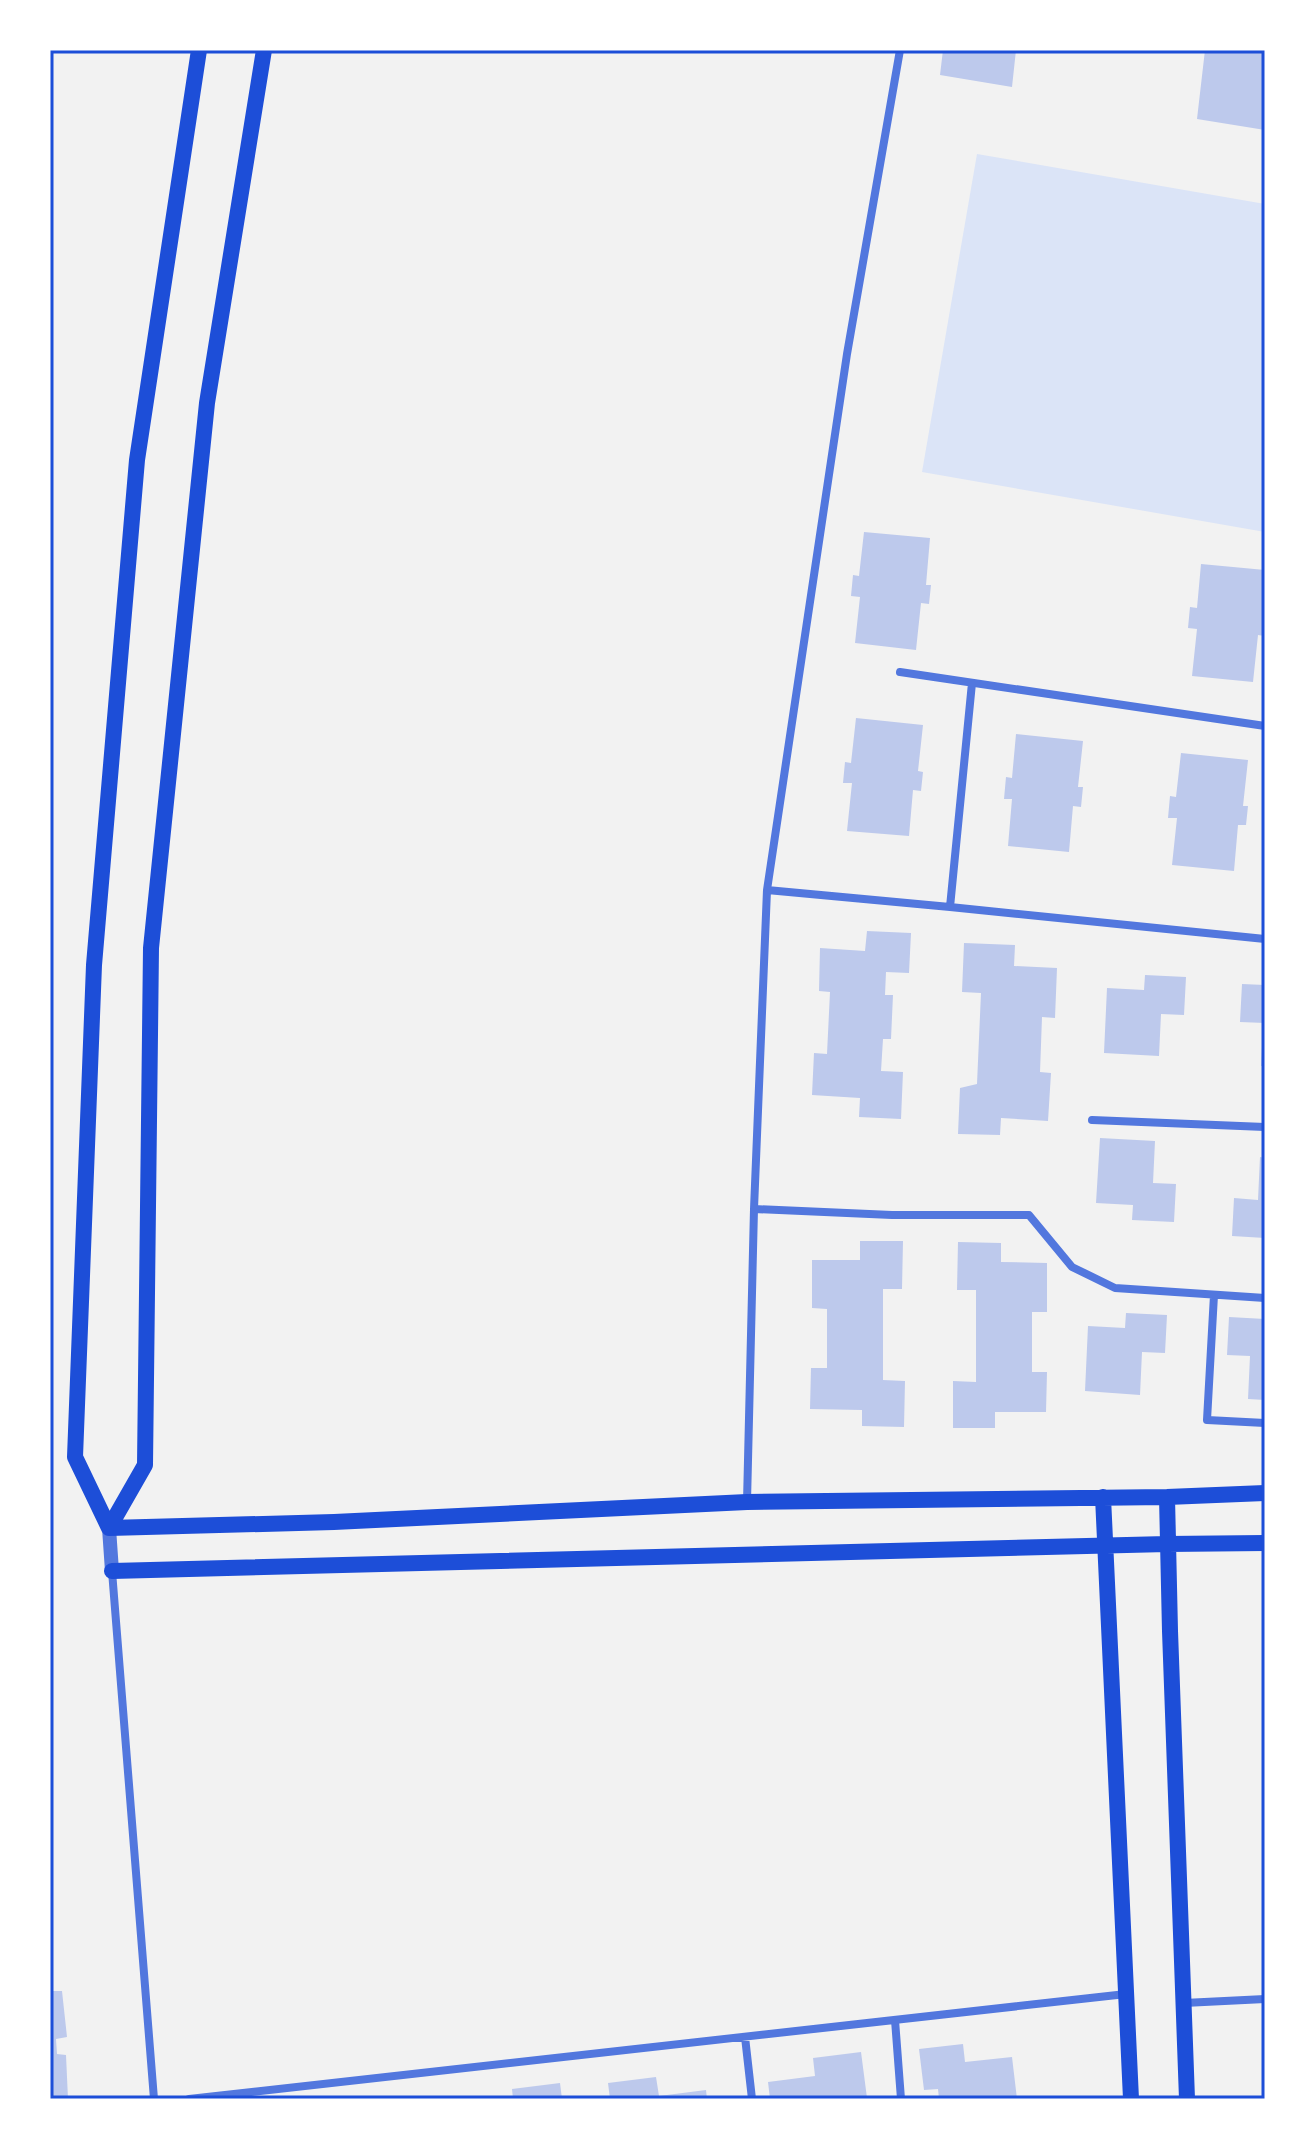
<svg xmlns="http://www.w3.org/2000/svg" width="1315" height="2149" font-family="'Golos Text',sans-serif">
<rect width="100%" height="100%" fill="#f2f2f2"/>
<!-- green -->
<path fill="#dbe4f7" d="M977,154L1265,204V532L922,472Z"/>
<!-- building -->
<path fill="#bdc9ec" d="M943,50H1016L1012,87L940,75Z
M1205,50H1265V130L1197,119Z
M864,532L930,538L926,585H931L929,604L921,603L916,650L855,643L860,597L851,596L853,575L859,576Z
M1201,564L1265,570L1263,617H1265V636L1258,635L1253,682L1192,676L1197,629L1188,628L1190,607L1197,608Z
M856,718L923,725L918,771L923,772L921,791L913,790L909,836L847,831L852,783H843L845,762L851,763Z
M1016,734L1083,741L1078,787H1083L1081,807L1073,806L1069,852L1008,846L1012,799H1004L1006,777L1012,778Z
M1181,753L1248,760L1243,806H1248L1246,825H1238L1234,871L1172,865L1177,818H1168L1170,796L1176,797Z
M867,931L911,933L909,973L886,972L885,995H893L891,1039H883L881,1071L903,1072L901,1119L859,1117L860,1098L812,1095L814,1053L827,1054L830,992L819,991L820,948L865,951Z
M964,943L1015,945L1014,966L1057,968L1055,1018L1042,1017L1040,1072L1051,1073L1048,1121L1001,1118L1000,1135L958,1134L960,1088L977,1084L981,993L962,992Z
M1145,975L1186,977L1184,1015L1161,1014L1159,1056L1104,1053L1107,988L1144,990Z
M1242,984L1265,985V1023L1240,1022Z
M1263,1028H1265V1066H1261Z
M1100,1138L1155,1141L1153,1183L1176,1184L1174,1222L1132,1220L1133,1205L1096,1203Z
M1260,1157L1265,1158V1238L1232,1236L1234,1198L1258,1200Z
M860,1241H903L902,1289H883V1380L905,1381L904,1427L862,1426V1410L810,1409L811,1368H827V1309L812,1308V1260H860Z
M958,1242L1001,1243V1262L1047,1263V1312H1032V1372H1047L1046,1412H995V1428H953V1381L976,1382V1290H957Z
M1126,1313L1167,1315L1165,1353L1142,1352L1140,1395L1085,1391L1088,1326L1125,1328Z
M1229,1317L1265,1319V1400L1248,1399L1250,1356L1227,1355Z
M50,1991H62L67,2037L56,2039L57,2054L66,2055L68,2099H50Z
M963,2044L965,2062L1012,2057L1017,2099H939L938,2089L924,2090L919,2049Z
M861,2052L867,2098L770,2099L768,2082L815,2076L813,2058Z
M656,2077L659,2096L706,2090L707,2099H610L608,2083Z
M560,2083L562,2099H513L512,2089Z"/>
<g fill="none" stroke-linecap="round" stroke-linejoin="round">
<!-- minor -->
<path stroke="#5277de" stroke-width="8" d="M900,672L1265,726
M767,890L950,907L1265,939
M950,907L972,683
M1092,1120L1265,1127
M754,1209L892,1215H1029L1072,1267L1115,1288L1265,1298
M1214,1295L1207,1420L1265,1423
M747,1502L754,1209L767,890L847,354L900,50
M112,1571L154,2099
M1184,2003L1265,1999
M895,2020L901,2099
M745,2037L752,2099
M189,2099L1126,1994"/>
<!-- tertiary -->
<path stroke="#5277de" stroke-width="14" d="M109,1528L112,1571"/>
<!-- secondary -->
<path stroke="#1d4ed8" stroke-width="16" d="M1103,1497L1131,2099
M1167,1497L1170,1631L1187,2099
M109,1528L145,1465L151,948L207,403L264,50
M109,1528L75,1457L94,965L137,460L199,50
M109,1528L334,1522L747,1502L1167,1497L1265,1493
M112,1571L1167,1544L1265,1543"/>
</g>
<!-- border -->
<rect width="1315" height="2149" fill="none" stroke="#ffffff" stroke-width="104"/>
<rect x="52" y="52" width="1211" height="2045" fill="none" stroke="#1d4ed8" stroke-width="3"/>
</svg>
